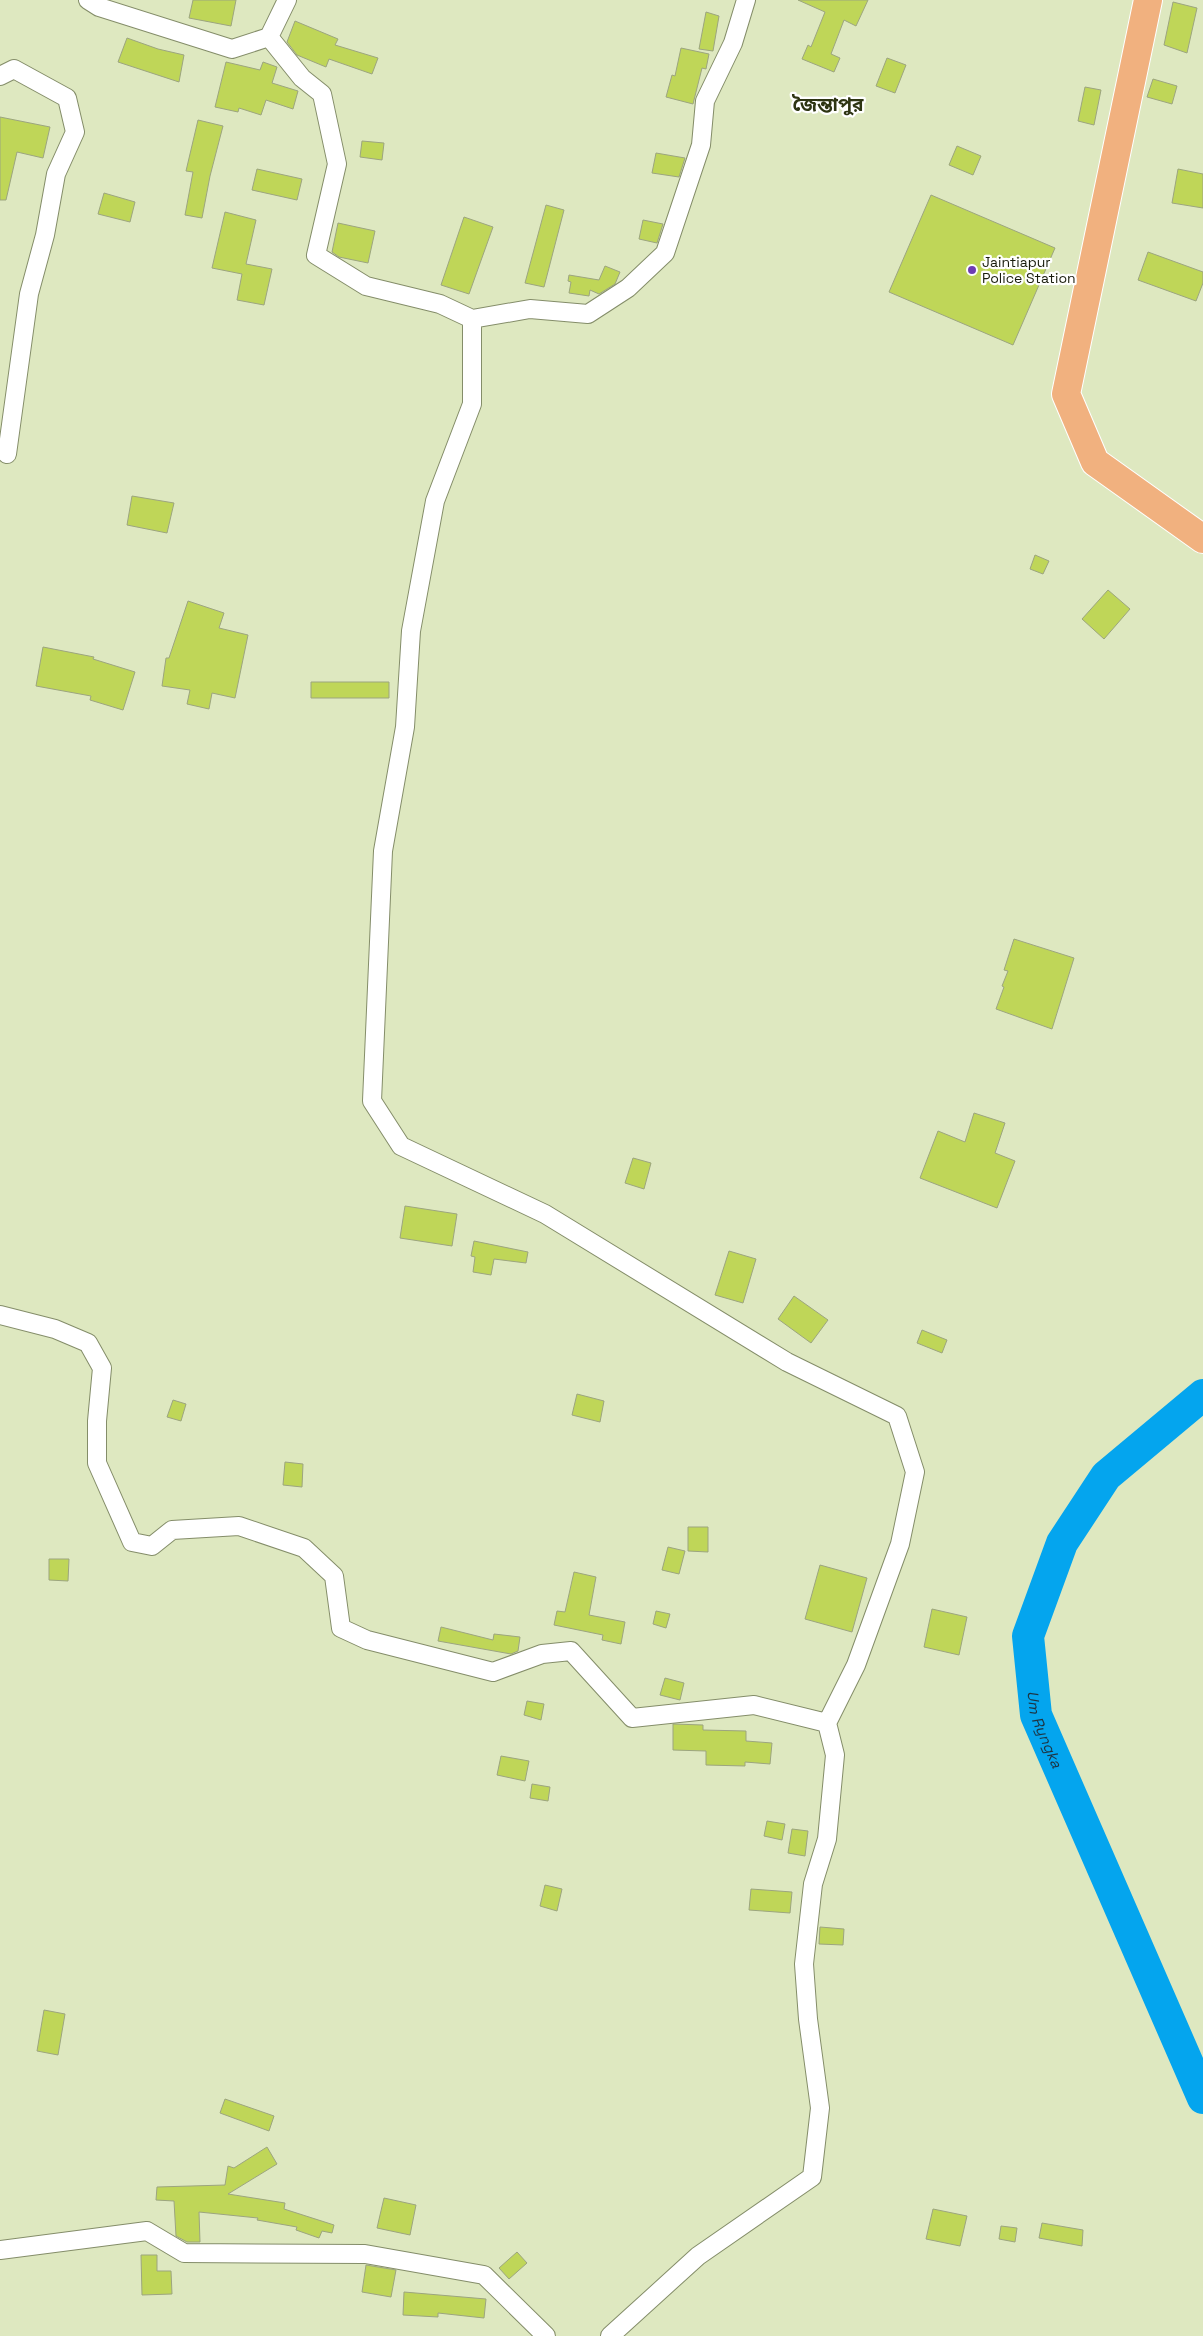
<svg xmlns="http://www.w3.org/2000/svg" width="1203" height="2336" font-family="'Space Grotesk','Noto Sans Bengali',sans-serif">
<rect width="100%" height="100%" fill="#dee8c0"/>
<g fill="none" stroke-linecap="round" stroke-linejoin="round">
<!-- river -->
<path stroke="#04a5ee" stroke-width="32" id="s1" d="M1203,1395L1106,1476L1062,1543L1028,1636L1036,1715L1203,2098"/>
</g>
<!-- building -->
<path fill="#bfd658" stroke="#9ca57f" d="M193,0H236L231,26L189,18Z
M798,0H868L856,26L844,20L831,54L840,58L834,72L802,59L808,45L811,47L825,12Z
M1173,2L1197,8L1187,53L1164,45Z
M706,12L719,16L713,51L699,49Z
M295,21L338,39L335,45L378,58L372,74L329,59L326,67L297,55L287,42Z
M127,38L158,49L184,55L179,82L118,62Z
M681,48L709,54L706,69L702,68L693,104L666,97L672,75L675,76Z
M887,58L906,65L895,93L876,86Z
M226,62L260,70L263,62L277,67L272,83L298,91L293,109L266,100L261,115L239,108L238,112L215,107Z
M1153,79L1177,86L1172,104L1147,97Z
M1085,87L1101,90L1094,125L1078,121Z
M0,117L50,127L43,158L17,152L6,200H0Z
M198,120L223,126L210,176L202,218L185,215L193,172L186,171Z
M362,141L384,143L382,160L360,157Z
M957,146L981,156L973,175L949,165Z
M656,153L685,158L679,177L652,173Z
M257,169L302,179L297,200L252,190Z
M1178,169L1203,174V208L1172,203Z
M104,193L135,202L130,222L98,214Z
M931,195L1055,248L1013,345L889,292Z
M546,205L564,210L544,287L525,283Z
M225,212L256,220L246,264L272,269L264,305L237,300L242,274L212,268Z
M464,217L493,227L469,294L441,285Z
M643,220L663,224L657,243L639,239Z
M338,223L375,231L368,263L339,257L332,252Z
M1148,252L1203,272V283L1196,301L1138,280Z
M605,266L620,272L615,284L599,294L590,290L589,296L569,293L571,282L568,281L569,275L599,280Z
M132,496L174,503L167,533L127,525Z
M1035,555L1049,561L1043,574L1030,569Z
M1108,590L1130,609L1104,639L1082,619Z
M188,601L224,613L219,628L248,635L235,698L212,693L209,709L187,704L190,690L162,686L166,658H169Z
M43,647L94,657L93,659L135,672L123,710L90,700L91,696L36,686Z
M311,682H389V698H311Z
M1014,939L1074,958L1052,1029L996,1009L1004,987L1002,986L1008,971L1004,970Z
M974,1113L1005,1123L995,1153L1015,1161L997,1208L920,1178L938,1131L965,1142Z
M633,1158L651,1163L644,1189L625,1183Z
M405,1206L457,1214L452,1246L400,1238Z
M474,1241L528,1252L526,1263L494,1259L491,1275L473,1272L475,1257L471,1256Z
M729,1251L756,1259L743,1303L715,1295Z
M794,1296L828,1320L811,1343L778,1319Z
M922,1330L947,1340L942,1353L917,1343Z
M577,1394L604,1401L600,1422L572,1415Z
M173,1400L186,1404L181,1421L167,1417Z
M285,1462L303,1464L302,1487L283,1485Z
M688,1527H708V1552L688,1551Z
M668,1547L685,1551L679,1574L662,1570Z
M49,1559H69L68,1581L49,1580Z
M820,1565L867,1578L852,1632L805,1619Z
M574,1572L596,1577L589,1615L625,1622L621,1644L602,1640L603,1635L554,1625L557,1611L565,1612Z
M932,1609L967,1617L959,1655L924,1647Z
M656,1611L670,1614L666,1628L653,1624Z
M441,1627L493,1640L494,1634L520,1637L518,1651L511,1654L438,1641Z
M665,1678L684,1683L680,1700L660,1695Z
M527,1701L544,1704L541,1720L524,1715Z
M673,1724L703,1725V1730L746,1731V1741L772,1743L770,1764L745,1762V1766L706,1765V1751L673,1750Z
M501,1756L529,1761L525,1781L497,1775Z
M532,1784L550,1787L548,1801L530,1798Z
M767,1821L785,1824L782,1840L764,1836Z
M792,1829L808,1831L805,1856L788,1853Z
M545,1885L562,1889L557,1911L540,1906Z
M751,1889L792,1892L790,1913L749,1910Z
M820,1927L844,1929L843,1945L819,1944Z
M44,2010L65,2014L58,2055L37,2051Z
M225,2099L274,2116L269,2131L220,2113Z
M267,2147L277,2164L228,2194L285,2203L284,2209L334,2225L332,2233L322,2231L319,2238L296,2230L297,2227L257,2220L258,2218L199,2212L200,2242H187L176,2236L174,2201L156,2200L157,2187L225,2185L228,2166L234,2168Z
M384,2198L416,2205L410,2235L377,2228Z
M933,2209L967,2216L960,2246L926,2239Z
M1042,2223L1083,2230L1082,2246L1039,2238Z
M1001,2226L1017,2228L1015,2242L999,2239Z
M517,2252L527,2263L509,2279L499,2268Z
M141,2255H157V2271H171L172,2294L142,2295Z
M366,2265L396,2270L391,2297L362,2292Z
M404,2292L486,2299L484,2318L438,2313V2317L403,2315Z"/>
<g fill="none" stroke-linecap="round" stroke-linejoin="round">
<defs>
<path id="street" d="M88,0L99,7L232,49L269,37L287,0
M269,37L302,78L322,94L337,164L316,255L366,286L440,304L472,319L530,309L588,314L628,288L665,253L701,145L705,101L733,43L746,0
M0,76L14,69L67,98L75,132L56,174L45,235L29,294L7,454
M472,319V404L435,501L411,631L405,727L383,851L372,1101L401,1146L545,1214L787,1362L897,1416L915,1472L900,1544L856,1665L827,1723
M0,1315L55,1329L88,1343L102,1368L97,1421V1463L132,1542L152,1546L172,1530L239,1526L304,1548L334,1576L341,1628L367,1640L493,1672L542,1654L571,1651L632,1718L754,1705L827,1723L835,1755L827,1839L813,1884L804,1964L808,2019L820,2108L812,2177L698,2256L610,2336
M0,2250L147,2231L184,2253L365,2254L484,2275L546,2336"/>
<path id="highway" d="M1148,0L1066,394L1095,462L1203,539"/>
</defs>
<!-- street casing -->
<use href="#street" stroke="#848d69" stroke-width="20"/>
<!-- highway casing -->
<use href="#highway" stroke="#fff" stroke-width="30"/>
<!-- street -->
<use href="#street" stroke="#fff" stroke-width="18"/>
<!-- highway -->
<use href="#highway" stroke="#f1b17f" stroke-width="28"/>
</g>
<!-- markers -->
<circle fill="#6e3cb3" stroke="#fff" stroke-width="2" cx="972" cy="270" r="5"/>
<g text-anchor="middle" dominant-baseline="central" stroke-width="4.5" stroke-linejoin="round" paint-order="stroke">
<!-- poi labels -->
<g font-size="14" fill="#191c0d" stroke="#fff" text-anchor="start">
<text x="982" y="262">Jaintiapur<tspan x="982" dy="16">Police Station</tspan></text>
</g>
<!-- water labels -->
<g font-size="15" font-style="italic" fill="#1e3341" stroke="#fff">
<text stroke="none"><textPath href="#s1" startOffset="401">Um Ryngka</textPath></text>
</g>
<!-- district labels -->
<g font-size="19" font-weight="bold" fill="#2e3513" stroke="#fff">
<text x="828" y="104">জৈন্তাপুর</text>
</g>
</g>
</svg>
